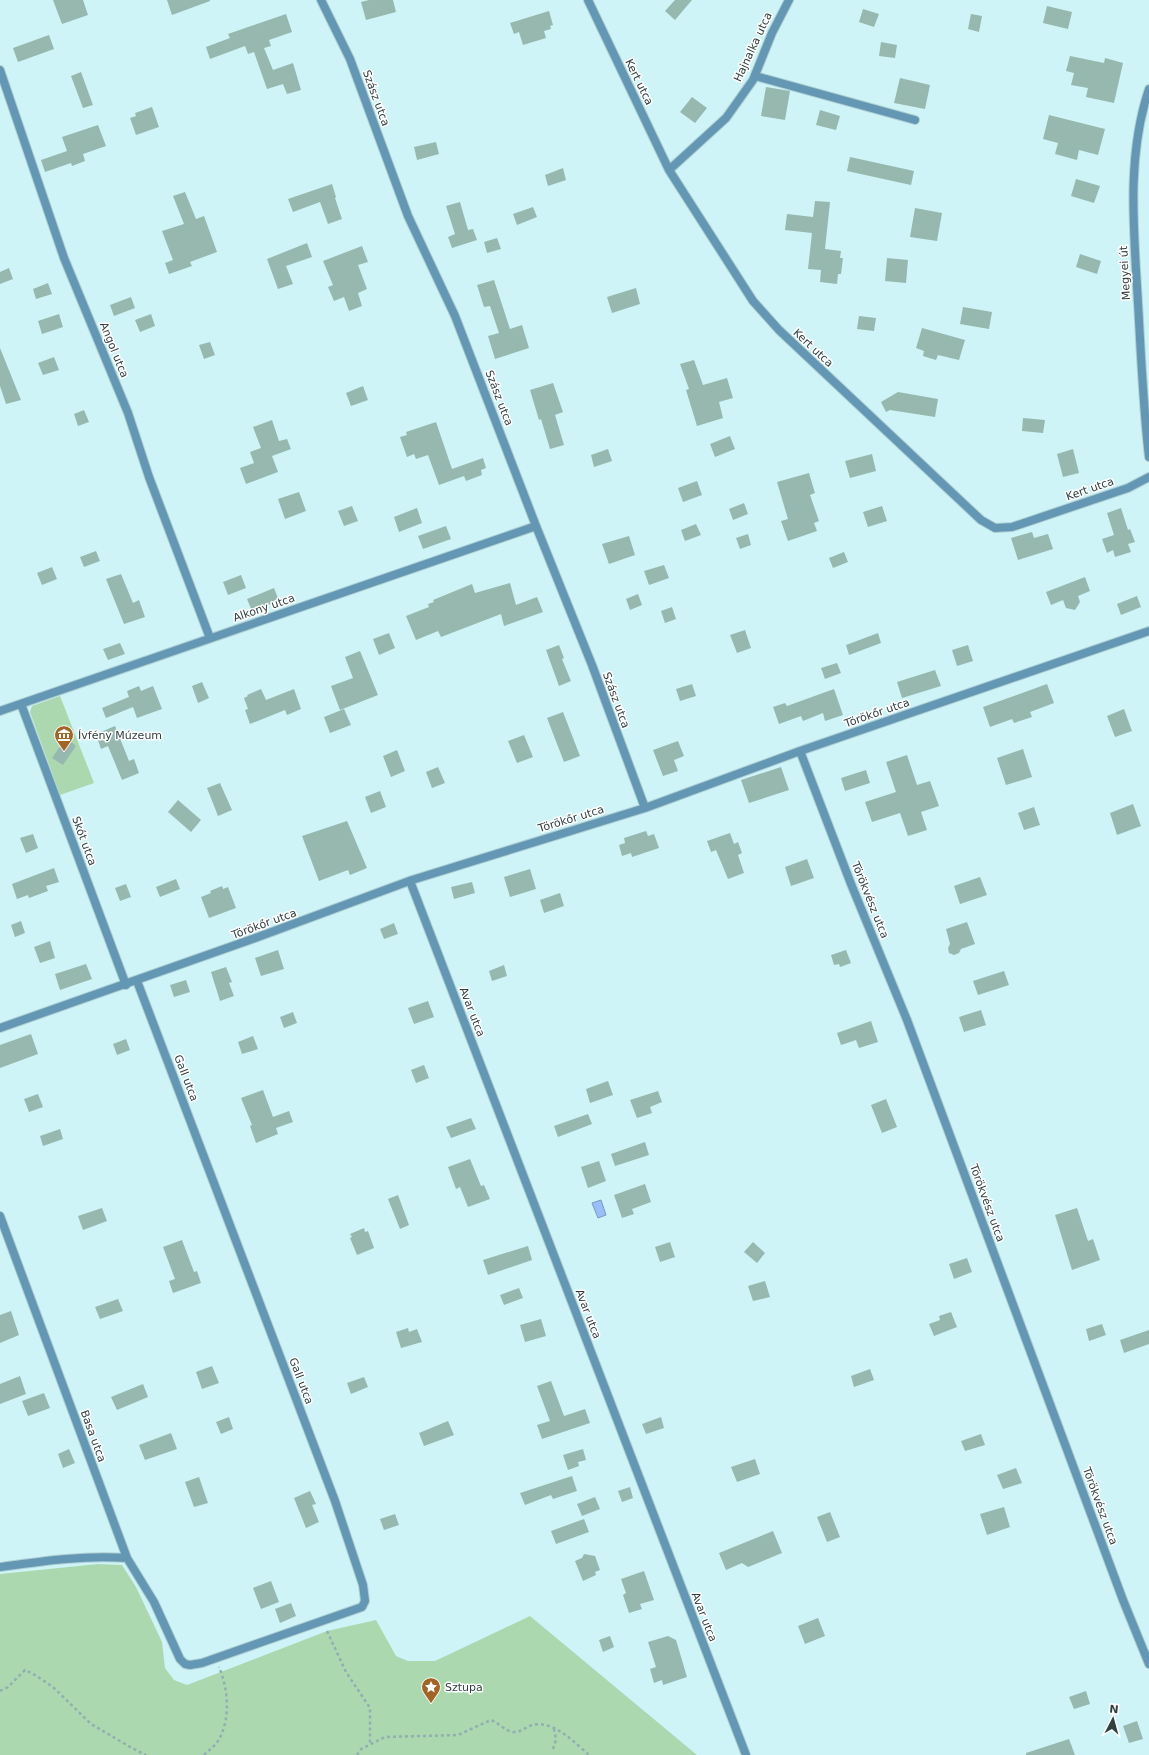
<svg xmlns="http://www.w3.org/2000/svg" width="1149" height="1755" font-family="'DejaVu Sans',sans-serif">
<rect width="100%" height="100%" fill="#cef4f7"/>
<!-- green -->
<path fill="#acd8b0" d="M60,696L94,783L60,795L30,712L32,706Z
M98,1564L122,1565L136,1587L162,1642L165,1668L174,1680L187,1685L327,1631L376,1620L396,1656L408,1661H435L530,1616L697,1755H0V1574Z"/>
<!-- water -->
<path fill="#9abef9" stroke="#7a98c2" d="M601,1200L606,1215L598,1218L592,1203Z"/>
<!-- building -->
<path fill="#96b8ae" d="M53,0H83L88,15L62,24Z
M167,0H210V1L172,15Z
M369,0H393L396,12L366,20L361,2Z
M675,0H692L675,20L665,11Z
M1047,6L1072,12L1068,29L1043,23Z
M863,9L879,14L874,27L859,22Z
M549,11L553,25L550,26L551,29L544,31L546,38L523,45L519,32L514,34L510,23Z
M286,14L292,32L269,40L271,46L264,48L273,70L293,63L301,90L287,94L283,84L267,89L254,52L248,54L245,46L210,59L206,47L230,38L228,34Z
M971,14L982,16L979,32L968,29Z
M49,35L54,49L18,62L13,48Z
M881,42L897,45L895,58L879,56Z
M1070,56L1104,63L1105,58L1123,63L1114,103L1086,97L1088,88L1071,85L1074,73L1066,71Z
M81,72L93,105L83,108L71,76Z
M900,78L930,85L925,109L894,103Z
M766,87L790,91L785,120L761,116Z
M692,97L707,108L695,123L680,112Z
M152,107L159,127L136,135L130,118L136,116L135,113Z
M820,110L840,116L836,130L816,125Z
M1049,115L1105,129L1098,155L1079,150L1077,160L1055,154L1058,143L1043,139Z
M98,125L106,146L83,154L85,161L72,166L71,163L45,172L41,160L67,151L62,137Z
M436,142L439,154L417,160L414,147Z
M850,157L914,171L911,185L847,171Z
M563,168L566,180L548,186L545,175Z
M1076,179L1100,186L1094,203L1071,196Z
M332,184L336,197L335,198L342,219L328,224L320,202L293,212L288,199Z
M185,192L196,219L204,216L217,252L190,262L192,266L169,274L165,263L173,260L162,231L184,224L173,196Z
M815,201L830,202L825,249L841,251L840,258H843L841,274H838L837,284L820,282L821,270L808,269L812,233L785,230L787,214L813,217Z
M460,202L468,230L473,229L477,240L452,248L448,237L455,234L446,206Z
M533,207L537,217L517,225L513,214Z
M915,208L942,213L937,241L910,237Z
M497,238L501,249L487,253L484,242Z
M307,243L312,257L286,266L293,284L278,289L267,259Z
M362,246L368,262L358,265L367,289L358,293L362,306L349,311L344,297L334,301L328,287L333,285L323,261Z
M1080,254L1101,261L1097,274L1076,267Z
M887,258L908,260L906,283L885,281Z
M9,268L13,279L0,284V272Z
M494,280L510,329L522,325L529,348L495,359L488,336L499,333L490,306L484,307L477,285Z
M48,283L52,294L36,299L33,289Z
M636,288L640,304L612,313L607,297Z
M131,297L135,308L114,316L110,305Z
M963,307L992,312L989,329L960,324Z
M59,314L63,327L42,334L38,321Z
M151,314L155,326L140,332L135,320Z
M859,316L876,318L874,331L857,329Z
M922,328L965,340L959,360L938,355L936,360L923,356L924,351L916,348Z
M210,342L215,355L204,359L199,345Z
M0,348L21,400L6,404L0,386Z
M54,357L59,370L43,375L38,363Z
M694,360L703,385L727,378L733,398L719,402L723,418L697,426L686,390L689,389L680,364Z
M553,383L563,412L555,415L564,445L550,449L541,419L539,420L530,390Z
M363,386L368,400L351,406L346,393Z
M898,392L938,399L935,417L890,410L886,412L881,402Z
M84,410L89,422L78,426L74,414Z
M1023,418L1045,420L1043,433L1022,431Z
M272,420L279,441L287,439L291,449L272,456L278,472L246,484L240,468L254,463L250,452L261,448L253,427Z
M436,422L452,469L483,458L486,468L481,470L482,475L466,481L464,476L439,485L428,455L416,459L414,454L407,457L400,437L407,435L406,432Z
M730,436L735,449L715,457L710,444Z
M608,449L612,461L594,467L591,455Z
M1073,449L1079,473L1063,477L1057,454Z
M872,454L876,471L850,478L845,461Z
M809,473L815,493L810,495L819,521L814,523L817,531L788,541L781,521L788,519L777,482Z
M697,481L702,495L683,502L678,488Z
M299,492L306,511L285,519L278,499Z
M744,503L748,514L733,520L729,509Z
M352,506L358,521L344,526L338,511Z
M882,506L887,521L868,527L863,512Z
M417,508L422,523L399,532L394,517Z
M1121,508L1128,530L1130,529L1135,542L1128,544L1131,552L1115,557L1113,550L1107,553L1102,539L1114,535L1107,513Z
M696,524L701,535L685,541L681,530Z
M446,526L451,539L423,549L418,536Z
M1032,532L1034,538L1048,534L1053,549L1018,560L1011,538Z
M748,534L751,545L740,549L736,538Z
M629,536L635,555L609,564L602,544Z
M96,551L100,561L84,567L80,557Z
M844,552L848,562L833,568L829,558Z
M664,565L669,578L649,585L644,571Z
M52,567L57,579L42,585L37,573Z
M121,574L133,603L139,600L145,617L124,624L106,579Z
M241,575L246,588L228,595L223,582Z
M1085,577L1090,591L1078,596L1080,602L1075,610L1066,608L1063,600L1051,605L1046,592Z
M510,583L516,605L537,597L543,612L504,626L501,614L441,637L438,631L416,640L406,616L429,607L428,604L434,602L433,600L472,584L475,593Z
M274,588L279,601L252,611L247,599Z
M638,594L642,605L630,610L626,599Z
M1137,596L1141,607L1121,615L1117,604Z
M672,607L676,619L665,623L661,611Z
M745,630L751,648L737,653L730,635Z
M389,633L395,648L379,655L373,639Z
M878,633L881,643L849,655L846,645Z
M120,643L125,654L108,660L103,649Z
M559,645L564,658L562,659L571,681L559,686L546,650Z
M968,645L973,661L957,666L952,650Z
M360,651L378,695L340,710L331,686L353,678L345,657Z
M837,663L841,673L825,679L821,668Z
M935,670L941,686L902,698L897,682Z
M202,682L209,698L198,703L192,686Z
M692,684L696,696L680,701L676,689Z
M1047,684L1054,703L1030,712L1032,717L1014,723L1012,719L990,727L983,707Z
M139,686L141,691L153,686L162,709L137,718L133,707L106,718L102,708L129,697L127,691Z
M261,689L266,700L294,689L301,709L287,715L285,710L250,724L245,710L248,709L244,698L248,696L247,695Z
M834,689L843,715L825,721L823,713L803,721L801,716L779,724L773,707L785,703L787,706Z
M344,709L351,725L330,733L324,717Z
M1124,709L1132,731L1115,737L1107,716Z
M563,712L580,756L564,762L547,718Z
M115,726L129,761L134,759L139,773L122,780L108,746L101,749L96,734Z
M524,735L533,757L517,763L508,741Z
M66,738L76,746L63,765L52,758Z
M678,741L684,756L674,760L678,771L663,776L653,750Z
M1023,749L1032,777L1006,785L997,758Z
M397,750L405,771L391,777L383,756Z
M907,755L917,785L930,781L939,806L921,812L927,830L908,836L900,813L872,822L865,802L896,792L886,762Z
M438,767L445,783L432,788L426,772Z
M781,767L789,790L749,803L741,780Z
M866,770L870,783L845,791L841,778Z
M220,783L232,810L218,816L207,788Z
M380,791L386,807L371,813L365,797Z
M178,800L201,820L191,832L168,812Z
M1133,804L1141,826L1117,835L1110,813Z
M1034,807L1040,825L1024,830L1018,813Z
M347,821L367,868L350,875L348,870L319,881L302,836Z
M646,831L648,836L654,834L659,848L632,857L631,853L622,856L619,845L625,843L624,838Z
M730,833L734,844L738,842L742,853L738,855L744,873L728,879L716,850L711,852L707,841Z
M33,834L38,848L26,853L20,838Z
M807,859L814,878L791,886L785,867Z
M54,868L59,882L46,886L48,891L29,898L28,895L17,899L12,884Z
M530,869L536,889L510,897L504,877Z
M980,877L987,895L960,904L954,886Z
M176,879L180,889L160,897L156,887Z
M472,882L475,893L454,899L451,887Z
M126,884L131,897L120,901L115,888Z
M222,886L223,889L228,887L236,908L209,918L201,897L211,893L210,891Z
M560,893L564,906L544,913L540,900Z
M21,921L25,933L15,937L11,925Z
M967,922L975,944L961,949L959,953L954,955L949,953L948,948L950,944L946,929Z
M394,923L398,934L384,939L380,929Z
M50,941L55,958L40,963L34,947Z
M278,950L284,969L261,976L255,958Z
M846,950L851,963L840,967L839,964L834,965L831,955Z
M86,964L92,979L60,990L55,974Z
M504,965L507,976L492,981L489,971Z
M226,967L232,982L229,983L234,996L220,1001L211,972Z
M1004,971L1009,985L978,995L973,981Z
M186,980L190,992L174,997L170,985Z
M428,1001L434,1017L414,1024L408,1008Z
M981,1010L986,1025L964,1032L959,1017Z
M293,1012L297,1023L284,1028L280,1017Z
M871,1021L878,1042L859,1048L856,1040L841,1045L837,1033Z
M31,1034L38,1054L0,1068V1045Z
M253,1036L258,1049L242,1054L238,1042Z
M126,1039L130,1050L117,1055L113,1044Z
M424,1065L429,1078L416,1083L411,1070Z
M608,1081L613,1095L590,1103L586,1089Z
M263,1090L273,1117L289,1111L293,1122L276,1128L278,1134L256,1143L250,1126L252,1125L241,1098Z
M658,1091L662,1102L650,1107L652,1113L637,1118L630,1100Z
M38,1094L43,1107L29,1112L24,1099Z
M886,1099L897,1127L882,1133L871,1105Z
M588,1114L592,1124L558,1137L554,1126Z
M471,1118L476,1129L451,1138L446,1127Z
M60,1129L63,1139L43,1146L40,1136Z
M645,1142L649,1155L615,1166L611,1154Z
M470,1159L481,1186L484,1185L490,1199L468,1207L460,1187L456,1189L448,1167Z
M599,1161L606,1181L588,1188L581,1167Z
M645,1184L651,1202L632,1209L634,1214L622,1218L614,1195Z
M398,1195L409,1225L400,1229L388,1199Z
M102,1208L107,1221L83,1230L78,1216Z
M1077,1208L1088,1241L1093,1239L1100,1260L1072,1270L1055,1215Z
M364,1228L365,1232L368,1231L374,1248L357,1255L350,1238L352,1237L350,1234Z
M182,1240L194,1272L197,1271L201,1283L173,1293L169,1281L175,1279L163,1247Z
M670,1242L675,1257L660,1262L655,1247Z
M753,1242L765,1253L757,1263L744,1252Z
M528,1246L532,1260L488,1275L483,1260Z
M967,1258L972,1272L954,1279L949,1264Z
M765,1281L770,1297L753,1301L748,1286Z
M519,1288L523,1298L504,1305L500,1295Z
M118,1299L123,1311L100,1319L95,1307Z
M11,1311L19,1335L0,1343V1315Z
M951,1312L957,1327L934,1336L929,1324L940,1320L939,1316Z
M541,1319L546,1336L525,1342L520,1325Z
M1102,1324L1106,1335L1089,1341L1086,1329Z
M408,1328L409,1332L417,1329L422,1342L401,1348L396,1332Z
M1149,1330V1344L1124,1353L1120,1340Z
M212,1366L219,1383L202,1389L196,1372Z
M870,1369L874,1380L854,1387L851,1376Z
M20,1376L26,1394L0,1404V1384Z
M364,1377L368,1387L351,1394L347,1383Z
M551,1381L564,1416L585,1409L590,1423L542,1439L537,1425L550,1421L537,1386Z
M143,1384L148,1397L117,1410L111,1397Z
M44,1393L50,1408L28,1416L22,1401Z
M229,1417L233,1429L221,1434L216,1422Z
M661,1417L664,1428L646,1434L642,1424Z
M448,1421L454,1435L424,1446L419,1433Z
M171,1433L177,1449L145,1460L139,1445Z
M981,1434L985,1445L965,1451L961,1441Z
M69,1449L75,1463L63,1468L58,1454Z
M583,1449L586,1460L578,1462L579,1466L568,1470L563,1455Z
M755,1459L760,1474L737,1482L731,1467Z
M1016,1468L1022,1483L1003,1489L997,1475Z
M572,1476L577,1491L553,1499L551,1495L525,1505L520,1493Z
M199,1477L208,1503L194,1507L185,1482Z
M630,1487L633,1498L622,1502L618,1491Z
M310,1491L316,1504L312,1505L319,1522L306,1528L294,1498Z
M595,1497L600,1509L582,1516L577,1504Z
M1004,1507L1010,1527L987,1535L980,1514Z
M830,1512L840,1537L827,1542L817,1517Z
M395,1514L399,1525L384,1530L380,1519Z
M584,1519L589,1532L556,1544L551,1531Z
M773,1531L782,1553L748,1567L742,1563L726,1570L719,1553Z
M584,1554L595,1556L600,1570L595,1572L596,1575L583,1581L575,1561L582,1558Z
M644,1571L654,1600L640,1604L642,1609L629,1613L623,1595L626,1593L621,1579Z
M271,1581L279,1602L261,1609L253,1588Z
M291,1603L296,1616L280,1623L275,1609Z
M818,1618L825,1636L805,1644L798,1626Z
M610,1636L614,1647L603,1652L599,1640Z
M668,1636L676,1640L687,1677L663,1685L662,1680L654,1683L650,1669L656,1667L648,1642Z
M1086,1691L1090,1704L1074,1709L1069,1697Z
M1137,1721L1143,1739L1129,1743L1123,1726Z
M1069,1739L1075,1755H1026V1753Z"/>
<g fill="none" stroke-linecap="round" stroke-linejoin="round">
<defs>
<path id="service" d="M755,76L915,120"/>
<path id="minor" d="M321,0L350,59L408,216L455,316L536,526L592,665L645,808
M588,0L669,170L753,301L779,330L981,520L995,528L1012,527L1128,488L1149,477
M0,70L64,258L128,413L149,477L210,638
M1149,89C1126,157 1134,232 1138,303C1141,354 1143,406 1149,457
M669,170L726,118L753,80L772,33L789,0
M21,704L126,985
M0,711L536,526
M800,751L851,884L907,1020L1123,1600L1149,1664
M410,881L746,1755
M0,1028L258,937L412,880L645,808L800,751L1149,631
M0,1216L127,1558L154,1602L180,1659L185,1664L190,1665L202,1663L362,1607L365,1601L363,1585L335,1501L137,981
M0,1567C43,1561 83,1555 127,1558"/>
</defs>
<!-- service casing -->
<use href="#service" stroke="#afd0d3" stroke-width="10"/>
<!-- minor casing -->
<use href="#minor" stroke="#afd0d3" stroke-width="10"/>
<!-- path -->
<path stroke="#91aeb0" stroke-width="2.5" stroke-dasharray="3 3" stroke-linecap="butt" d="M327,1631L346,1672L370,1708V1745
M0,1691L8,1687L25,1670L35,1675L53,1687L91,1724L132,1748L146,1755
M553,1749L556,1740L554,1729
M204,1755C208,1751 212,1748 216,1744C231,1723 229,1690 219,1667
M357,1755L361,1749L385,1737L458,1735L491,1720C499,1723 505,1731 513,1732C521,1733 526,1726 533,1725C554,1720 575,1743 589,1755"/>
<!-- service -->
<use href="#service" stroke="#6397b3" stroke-width="8"/>
<!-- minor -->
<use href="#minor" stroke="#6397b3" stroke-width="8"/>
</g>
<!-- icons -->
<defs>
<symbol id="museum-pin" viewBox="-11 -11 22 30"><path d="M0 17L-7.5 6A9.5 9.5 0 1 1 7.5 6Z" fill="#a16527" stroke="#fff"/><path d="M0-6L6-3V-2H-6V-3ZM-5-1h2V3h-2ZM-1-1h2V3h-2ZM3-1h2V3H3ZM-6 4H6V6H-6Z" fill="#fff"/></symbol>
<symbol id="sight-pin" viewBox="-11 -11 22 30"><path d="M0 17L-7.5 6A9.5 9.5 0 1 1 7.5 6Z" fill="#a16527" stroke="#fff"/><path d="M0-6L1.8-2.2L6-1.7L2.9 1.2L3.7 5.4L0 3.3L-3.7 5.4L-2.9 1.2L-6-1.7L-1.8-2.2Z" fill="#fff"/></symbol>
</defs>
<g fill-rule="evenodd">
<use href="#museum-pin" x="53" y="724" width="22" height="30"/>
<use href="#sight-pin" x="420" y="1676" width="22" height="30"/>
</g>
<g text-anchor="middle" dominant-baseline="central" stroke-width="3" stroke-linejoin="round" paint-order="stroke">
<!-- street labels -->
<g font-size="11" fill="#314041" stroke="#fff">
<text transform="translate(753 47) rotate(-65)">Hajnalka utca</text>
<text transform="translate(639 82) rotate(64)">Kert utca</text>
<text transform="translate(376 98) rotate(70)">Szász utca</text>
<text transform="translate(1125 273) rotate(-93)">Megyei út</text>
<text transform="translate(813 348) rotate(43)">Kert utca</text>
<text transform="translate(114 350) rotate(68)">Angol utca</text>
<text transform="translate(499 398) rotate(69)">Szász utca</text>
<text transform="translate(1090 489) rotate(-19)">Kert utca</text>
<text transform="translate(264 608) rotate(-19)">Alkony utca</text>
<text transform="translate(616 700) rotate(70)">Szász utca</text>
<text transform="translate(877 713) rotate(-19)">Törökőr utca</text>
<text transform="translate(571 819) rotate(-17)">Törökőr utca</text>
<text transform="translate(84 841) rotate(70)">Skót utca</text>
<text transform="translate(870 900) rotate(68)">Törökvész utca</text>
<text transform="translate(264 924) rotate(-20)">Törökőr utca</text>
<text transform="translate(472 1012) rotate(69)">Avar utca</text>
<text transform="translate(186 1078) rotate(69)">Gall utca</text>
<text transform="translate(987 1203) rotate(70)">Törökvész utca</text>
<text transform="translate(588 1314) rotate(69)">Avar utca</text>
<text transform="translate(301 1381) rotate(69)">Gall utca</text>
<text transform="translate(93 1436) rotate(70)">Basa utca</text>
<text transform="translate(1100 1506) rotate(70)">Törökvész utca</text>
<text transform="translate(704 1617) rotate(69)">Avar utca</text>
</g>
<!-- poi labels -->
<g font-size="11" fill="#314041" stroke="#fff" text-anchor="start">
<text x="78" y="735">Ívfény Múzeum</text>
<text x="445" y="1687">Sztupa</text>
</g>
</g>
<!-- north arrow -->
<g transform="translate(1113 1719) rotate(6)" stroke="#ffffff" stroke-width="3" paint-order="stroke">
<path d="M0-3L7 15L0 10L-7 15Z" fill="#314041"/>
<text y="-6" font-size="11" font-weight="bold" text-anchor="middle" fill="#314041">N</text>
</g>
</svg>
